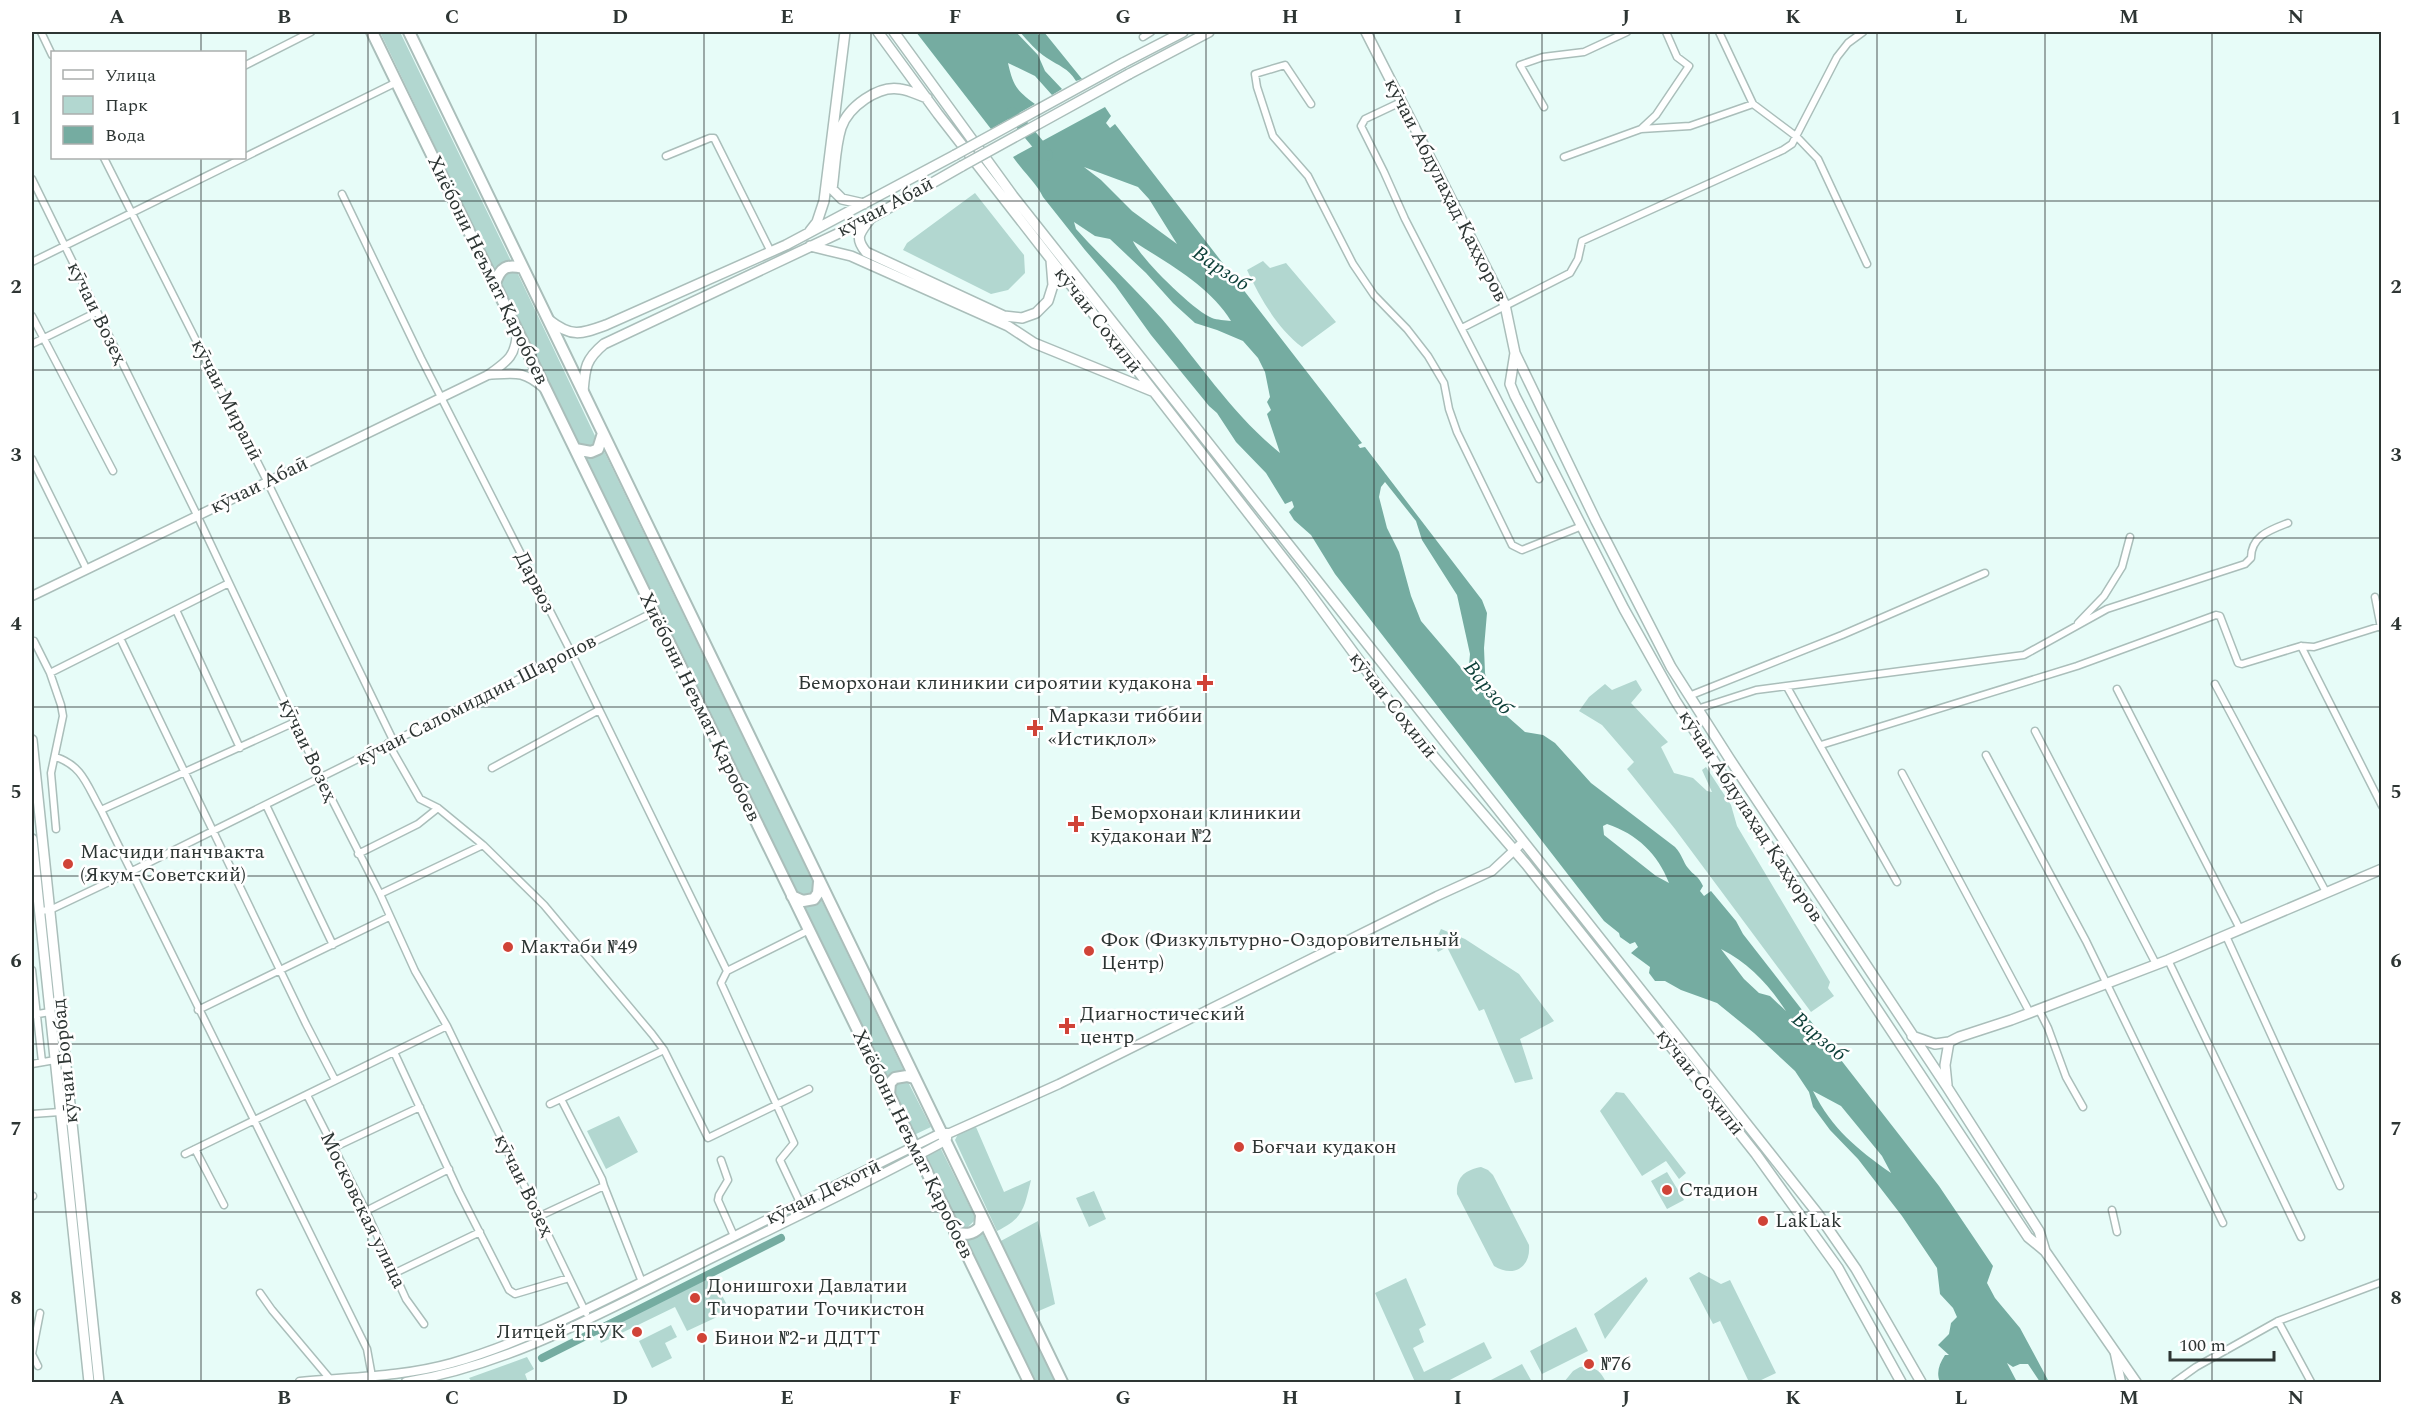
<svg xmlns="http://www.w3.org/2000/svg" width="2413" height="1414" font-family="Spectral,serif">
<rect width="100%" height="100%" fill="#e7fcf8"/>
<!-- green -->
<path fill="#b2d7d0" d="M380,32H400L511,261L505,262L494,269Z
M975,193L1024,255L1025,273L1008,290L991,294L903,250L907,243Z
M1263,261L1270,268L1286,263L1336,322L1302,347C1277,328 1260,298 1247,270Z
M517,272L596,438L594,443L589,446L579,444L501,282L508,273Z
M603,449L813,882L814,889L808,895H803L797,892L586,457H591Z
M1636,680L1642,690L1631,703L1668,742L1661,747L1674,773L1693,778L1707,791L1712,792L1702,770L1706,767L1731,805L1737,826L1830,982L1828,988L1834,996L1811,1012L1675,829L1627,769L1634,762L1602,725L1579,711L1589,697L1605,684L1612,690Z
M821,899L904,1071L897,1072L888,1079L805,907L817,904Z
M1441,929L1465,939L1519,974L1554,1021L1520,1039L1533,1079L1515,1083L1484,1009L1479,1011L1447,947L1438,952L1434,944Z
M907,1080L931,1127L914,1135L893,1090L894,1083Z
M1616,1092L1624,1093L1686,1173L1679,1179L1666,1161L1642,1176L1600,1111Z
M619,1116L638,1152L606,1169L587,1131Z
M976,1127L1004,1192L1031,1180C1024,1208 1024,1218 997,1231L955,1140L958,1134Z
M941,1149L976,1219L968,1227H960L925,1157Z
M1481,1167L1488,1170L1493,1175L1529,1245C1531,1268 1513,1278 1494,1266L1457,1194C1456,1177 1465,1170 1481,1167Z
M1667,1172L1684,1200L1667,1209L1651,1181Z
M1094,1191L1106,1219L1089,1227L1076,1198Z
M1038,1221L1055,1304L1034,1313L999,1242Z
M982,1232L1055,1382H1036L967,1240Z
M710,1272L730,1311L687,1331L675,1307L601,1343L594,1327Z
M1699,1272L1721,1284L1730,1280L1776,1373L1757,1382H1749L1720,1321L1713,1324L1689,1278Z
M1646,1277L1648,1281L1605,1339L1594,1314Z
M1406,1278L1426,1325L1419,1329L1424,1342L1413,1348L1424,1372L1484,1342L1492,1358L1446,1382H1415L1375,1293Z
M671,1325L677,1337L665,1343L672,1358L652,1368L639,1341Z
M1576,1327L1588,1351L1542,1374L1530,1351Z
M527,1357L534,1369L525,1374L528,1382H472L469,1378Z
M1522,1364L1532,1382H1487Z
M1580,1367C1594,1366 1600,1370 1606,1382H1564L1573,1371Z"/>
<!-- water -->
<path fill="#75aca1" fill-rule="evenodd" d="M916,32H1016L1038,55L1045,71L1062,89L1052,95L1035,76L1008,63C1013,86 1017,91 1035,104L991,129Z
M1020,32H1035L1039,35V32H1044L1082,79L1076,81C1068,68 1059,66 1047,58C1036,51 1028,41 1020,32Z
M1105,107L1111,116L1106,123L1110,128L1115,124L1362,443L1358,445L1360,448L1365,447L1482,600L1487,613L1484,648L1485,673L1489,691L1500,710L1525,732L1543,735L1555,743L1591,783L1675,847C1682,854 1683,862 1688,868C1694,876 1698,875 1703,886L1700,891L1704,896L1711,891L1736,921L1743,934L1939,1186L1993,1266L1987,1283L1995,1298L2020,1328L2049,1382H2040L2028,1364H2020L2013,1367L2007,1363L2017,1382H1940C1936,1373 1939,1364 1945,1355H1949L1938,1345L1949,1334L1951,1323L1957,1317L1953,1308L1940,1294L1937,1268L1902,1216L1858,1159L1830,1130L1813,1107L1809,1092L1795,1071L1754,1033L1717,1003L1681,990L1665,981H1655L1649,973L1650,967L1631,953L1638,947L1635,942L1630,944L1620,937L1619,933L1604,921L1335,574L1311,535L1294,520L1289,512L1294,507L1292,501L1285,504L1266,473L1236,442L1217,413L1209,406L1151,335L1115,285L1085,250L1043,197C1038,185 1021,169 1013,157ZM1084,167L1138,187L1149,199L1177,244L1132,211L1101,180ZM1074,222L1095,236L1110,239L1146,273L1173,303L1195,323L1217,330L1243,341L1258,358L1265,372L1270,397L1267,402L1271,410L1267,414L1280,453C1234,416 1200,364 1162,319C1135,288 1104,260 1076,229ZM1133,241C1167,263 1210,286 1231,321C1225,320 1217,320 1212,318C1194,311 1140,258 1133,241ZM1385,482L1416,521L1422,540L1457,595L1470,654L1468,676L1421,621L1411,596L1399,552L1387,528L1379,497L1381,487ZM1607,824C1637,834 1658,854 1669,883L1656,876L1604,835L1603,826ZM1721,949C1749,963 1769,985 1786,1011L1770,996L1759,993L1744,979ZM1813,1091L1841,1106L1882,1156L1891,1173C1856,1148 1833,1130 1813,1091Z"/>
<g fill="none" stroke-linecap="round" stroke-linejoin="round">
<!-- canal -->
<path stroke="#75aca1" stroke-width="8" d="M542,1358L781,1238"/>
<!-- river -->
<path stroke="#75aca1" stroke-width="12" d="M1012,113L1047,155"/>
<defs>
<path id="minor" d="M41,32L52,55
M1719,32L1753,104
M1143,37L1151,32
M244,66L311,32
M1401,102L1365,119L1361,126L1384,172L1405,219L1539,479
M1311,104L1285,65L1255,74L1257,87L1273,136L1308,176L1353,264L1374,295L1407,329L1428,356L1444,383L1449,409L1457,432L1512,545L1522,550L1582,526
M1544,107L1520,65L1543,57L1584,52L1627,32
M1641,129L1656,115L1689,66L1677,57L1666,32
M666,156L710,138H714L771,252
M1564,157L1641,129L1690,126L1753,104L1797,137L1818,159L1867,264
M104,158L267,481L393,740
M32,179L197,515L321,778L380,894L415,971L447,1026L586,1313
M342,194L421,358L571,652L727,971
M32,262L397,82
M32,316L113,471
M1462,328L1570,273L1578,259L1582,241L1783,150L1792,144L1837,57L1848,43L1863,32
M32,344L97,312
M32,459L86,568
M2375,597L2381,628
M176,610L240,748
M2078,623L2104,596L2122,567L2130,537
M120,638L306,1024L335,1080
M34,641L50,673L61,705L63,716L51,773L56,829
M2301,646L2382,806
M50,673L229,583
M2215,684L2326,892
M1787,687L1897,882
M2117,689L2240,929
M1689,696L1842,635L1985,573
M1697,709L1756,690L2024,655L2107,609L2245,564L2251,558C2251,536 2270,530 2288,523
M2035,731L2156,964
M388,743L420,799L438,808L483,845L544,905L652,1034L664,1050L708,1138L809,1089
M1821,745L2077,666L2216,615L2220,616L2238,663L2242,664L2301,646L2314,647L2381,626
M1986,755L2086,941L2223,1223
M56,757C83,766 87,786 101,810L367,1349L373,1382
M492,768L599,710
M1902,773L2030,1013
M266,805L333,945
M101,810L295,722
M358,854L418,824L438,808
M380,894L483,845
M39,911L50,910L130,872L654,612
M2226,936L2340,1186
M2168,960L2301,1237
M32,970L42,1062
M198,1010L389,917
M2039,1010L2048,1028L2066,1077L2083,1107
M32,1015L50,1012
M394,1052L459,1192L509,1290L515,1294L569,1278
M32,1064L55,1060
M307,1095L366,1211L406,1299L424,1324
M550,1104L664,1050
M32,1114L60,1112
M333,1148L420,1107
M195,1149L224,1205
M185,1154L447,1026
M721,1160L728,1180L719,1195L718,1200L734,1236
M604,1186L642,1282
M32,1196H33
M2112,1210L2117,1232
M366,1211L449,1169
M805,1213L780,1160L794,1143L721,983L727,971L809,930
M540,1216L604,1186L602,1179L561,1099
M395,1273L480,1232
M260,1293L272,1310L330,1379
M2278,1321L2311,1382
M32,1354L40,1313
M32,1354L38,1366
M2175,1382L2196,1367L2278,1321L2382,1282"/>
<path id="tertiary" d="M488,375C516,373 523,370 545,389
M32,596L488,375C508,361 516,356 517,331
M2115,1354L2121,1382
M300,1382C351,1377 402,1377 452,1363C525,1342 593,1306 660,1273C754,1227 847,1179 941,1133H950L1059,1084L1437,896L1492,871L1523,842
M406,1382C508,1365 597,1315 688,1270C774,1227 861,1187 945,1141L947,1138"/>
<path id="secondary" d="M878,32L938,114L1301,581L1405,723L1526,864L1756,1154L1838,1268L1901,1382
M894,32L1013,196L1818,1214L1856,1269L1921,1382
M1366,32L1505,305L1515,353L1596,521L1671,667L1729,758L1947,1087L2039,1231L2045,1251
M1123,63L1183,32
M1129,74L1209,32
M864,204L842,199L832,189C835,169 835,147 841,128C848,107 878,85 900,89C909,90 918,95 927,98
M870,219C860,233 854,237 866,252L1004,316L1022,318L1036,313L1048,301L1053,285L1051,260
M810,231L817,222L824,201L845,32
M810,246L851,256L1008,326L1034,343L1152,391
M549,320C572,338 581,334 606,325L786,245L955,155
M1515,353L1510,384L1515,396L1624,609L1675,700L1745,810L2028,1237L2045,1251L2136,1382
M583,392C585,368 585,360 604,344L871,218L962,166
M32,740L99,1382
M32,839L89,1382
M1912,1036L1935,1044L1949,1042L1959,1037L2011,1020L2168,960L2382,869
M1947,1085L1945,1065L1949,1042"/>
<path id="trunk" d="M372,32L1029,1382
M409,32L1062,1382
M495,284C500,267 507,264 523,268
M575,449L591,452L598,449L603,433
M792,896L803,901L814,899L818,893L819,882
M889,1095L890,1083L895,1078L907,1076L914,1078
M955,1232C966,1235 972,1235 980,1227L981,1216"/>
</defs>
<!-- minor casing -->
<use href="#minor" stroke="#aabeba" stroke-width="9"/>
<!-- tertiary casing -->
<use href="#tertiary" stroke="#aabeba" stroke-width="11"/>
<!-- secondary casing -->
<use href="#secondary" stroke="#aabeba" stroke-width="12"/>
<!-- trunk casing -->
<use href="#trunk" stroke="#aabeba" stroke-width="14"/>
<!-- minor -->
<use href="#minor" stroke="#fff" stroke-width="6"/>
<!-- tertiary -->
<use href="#tertiary" stroke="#fff" stroke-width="8"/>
<!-- secondary -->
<use href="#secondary" stroke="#fff" stroke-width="9"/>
<!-- trunk -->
<use href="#trunk" stroke="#fff" stroke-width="10"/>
<defs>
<path id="secondary-bridge" d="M955,155L1123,63
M962,166L1129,74"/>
</defs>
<!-- secondary-bridge casing -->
<use href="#secondary-bridge" stroke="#aabeba" stroke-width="12" stroke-linecap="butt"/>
<!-- secondary-bridge -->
<use href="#secondary-bridge" stroke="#fff" stroke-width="9"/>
</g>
<!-- grid -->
<path fill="none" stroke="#2d3533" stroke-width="1.5" stroke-opacity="0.55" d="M201,32V52M368,32V1382M536,32V1382M704,32V1382M871,32V1382M1039,32V1382M1206,32V1382M1374,32V1382M1542,32V1382M1709,32V1382M1877,32V1382M2045,32V1382M2212,32V1382M201,158V1382M32,201H2382M32,370H2382M32,538H2382M32,707H2382M32,876H2382M32,1044H2382M32,1212H2382"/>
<!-- markers -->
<g fill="#d04337" stroke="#fff" stroke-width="2">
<path d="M1202 674h6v6h6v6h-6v6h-6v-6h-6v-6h6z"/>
<path d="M1032 719h6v6h6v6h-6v6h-6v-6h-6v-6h6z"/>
<path d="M1073 815h6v6h6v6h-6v6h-6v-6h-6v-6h6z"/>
<circle cx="68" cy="864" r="6"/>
<circle cx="508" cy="947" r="6"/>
<circle cx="1089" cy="951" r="6"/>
<path d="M1064 1017h6v6h6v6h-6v6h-6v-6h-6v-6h6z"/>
<circle cx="1239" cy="1147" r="6"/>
<circle cx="1667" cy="1190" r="6"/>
<circle cx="1763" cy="1221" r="6"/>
<circle cx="695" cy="1298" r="6"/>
<circle cx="637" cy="1332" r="6"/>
<circle cx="702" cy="1338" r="6"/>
<circle cx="1589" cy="1364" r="6"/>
</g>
<g text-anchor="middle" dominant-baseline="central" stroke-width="5" stroke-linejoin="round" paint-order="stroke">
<!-- street labels -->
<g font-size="20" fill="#2d3533" stroke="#fff">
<text transform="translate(1446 190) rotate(63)">кӯчаи Абдулаҳад Қаҳҳоров</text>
<text transform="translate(885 207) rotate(-28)">кӯчаи Абаӣ</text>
<text transform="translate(488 270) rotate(64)">Хиёбони Неъмат Қаробоев</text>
<text transform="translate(97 313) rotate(64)">кӯчаи Возеҳ</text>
<text transform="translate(1098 320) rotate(52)">кӯчаи Соҳилӣ</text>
<text transform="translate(227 400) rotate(63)">кӯчаи Миралӣ</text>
<text transform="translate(259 485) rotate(-26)">кӯчаи Абаӣ</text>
<text transform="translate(535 582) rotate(63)">Дарвоз</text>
<text transform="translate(476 700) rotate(-27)">кӯчаи Саломиддин Шаропов</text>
<text transform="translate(1393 705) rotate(52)">кӯчаи Соҳилӣ</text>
<text transform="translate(700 707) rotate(64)">Хиёбони Неъмат Қаробоев</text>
<text transform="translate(308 750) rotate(65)">кӯчаи Возеҳ</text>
<text transform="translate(1751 816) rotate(57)">кӯчаи Абдулаҳад Қаҳҳоров</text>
<text transform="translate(65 1061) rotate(-96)">кӯчаи Борбад</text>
<text transform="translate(1700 1082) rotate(52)">кӯчаи Соҳилӣ</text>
<text transform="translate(913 1144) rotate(64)">Хиёбони Неъмат Қаробоев</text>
<text transform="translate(524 1185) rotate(64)">кӯчаи Возеҳ</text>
<text transform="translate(823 1192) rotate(-26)">кӯчаи Деҳотӣ</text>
<text transform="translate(363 1210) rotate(64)">Московская улица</text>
</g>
<!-- poi labels -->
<g font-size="20" fill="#2d3533" stroke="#fff" text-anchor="start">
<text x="1192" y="683" text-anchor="end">Беморхонаи клиникии сироятии кудакона</text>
<text x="1048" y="716">Маркази тиббии<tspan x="1048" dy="23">«Истиқлол»</tspan></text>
<text x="1090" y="813">Беморхонаи клиникии<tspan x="1090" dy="23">кӯдаконаи №2</tspan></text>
<text x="80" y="852">Масчиди панчвакта<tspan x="80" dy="23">(Якум-Советский)</tspan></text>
<text x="1101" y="940">Фок (Физкультурно-Оздоровительный<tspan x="1101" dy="23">Центр)</tspan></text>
<text x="520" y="947">Мактаби №49</text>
<text x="1080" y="1014">Диагностический<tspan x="1080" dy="23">центр</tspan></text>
<text x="1251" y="1147">Боғчаи кудакон</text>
<text x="1679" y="1190">Стадион</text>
<text x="1775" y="1221">LakLak</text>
<text x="707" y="1286">Донишгохи Давлатии<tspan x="707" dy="23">Тичоратии Точикистон</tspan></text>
<text x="625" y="1332" text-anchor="end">Литцей ТГУК</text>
<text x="714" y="1338">Бинои №2-и ДДТТ</text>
<text x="1601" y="1364">№76</text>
</g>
<!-- water labels -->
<g font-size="21" font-style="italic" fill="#0c3f38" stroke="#fff">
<text transform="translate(1221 269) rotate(34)">Варзоб</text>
<text transform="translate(1488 688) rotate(50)">Варзоб</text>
<text transform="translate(1819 1037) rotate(40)">Варзоб</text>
</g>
</g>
<!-- border -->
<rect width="2413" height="1414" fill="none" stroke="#ffffff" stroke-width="66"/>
<!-- legend -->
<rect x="51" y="51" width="195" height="108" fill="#ffffff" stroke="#abaead" stroke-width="1.5"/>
<rect x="63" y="70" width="30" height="9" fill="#ffffff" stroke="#abaead" stroke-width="1.5"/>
<text x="105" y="81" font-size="18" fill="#2d3533">Улица</text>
<rect x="63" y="96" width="30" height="18" fill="#b2d7d0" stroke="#abaead" stroke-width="1.5"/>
<text x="105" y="111" font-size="18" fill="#2d3533">Парк</text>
<rect x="63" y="126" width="30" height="18" fill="#75aca1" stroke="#abaead" stroke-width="1.5"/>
<text x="105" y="141" font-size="18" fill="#2d3533">Вода</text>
<!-- scale -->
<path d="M2170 1351v9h104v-9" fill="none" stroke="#2d3533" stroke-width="3"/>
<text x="2179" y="1351" font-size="18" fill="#2d3533" stroke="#ffffff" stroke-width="4.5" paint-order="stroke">100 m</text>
<rect x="33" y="33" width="2347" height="1348" fill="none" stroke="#2d3533" stroke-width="2"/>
<g font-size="20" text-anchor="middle" font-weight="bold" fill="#2d3533">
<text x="117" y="23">A</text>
<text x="284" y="23">B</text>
<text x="452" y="23">C</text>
<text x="620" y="23">D</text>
<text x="787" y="23">E</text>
<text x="955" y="23">F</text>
<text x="1123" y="23">G</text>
<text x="1290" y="23">H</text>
<text x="1458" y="23">I</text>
<text x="1626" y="23">J</text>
<text x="1793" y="23">K</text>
<text x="1961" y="23">L</text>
<text x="2129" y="23">M</text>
<text x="2296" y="23">N</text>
<text x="16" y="124">1</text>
<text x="2396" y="124">1</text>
<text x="16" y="293">2</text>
<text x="2396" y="293">2</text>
<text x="16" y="461">3</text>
<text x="2396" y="461">3</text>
<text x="16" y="630">4</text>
<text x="2396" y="630">4</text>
<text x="16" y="798">5</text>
<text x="2396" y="798">5</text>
<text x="16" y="967">6</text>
<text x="2396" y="967">6</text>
<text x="16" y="1135">7</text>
<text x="2396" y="1135">7</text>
<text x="16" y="1304">8</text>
<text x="2396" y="1304">8</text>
<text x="117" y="1404">A</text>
<text x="284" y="1404">B</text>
<text x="452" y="1404">C</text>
<text x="620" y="1404">D</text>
<text x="787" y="1404">E</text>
<text x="955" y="1404">F</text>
<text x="1123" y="1404">G</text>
<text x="1290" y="1404">H</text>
<text x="1458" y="1404">I</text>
<text x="1626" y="1404">J</text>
<text x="1793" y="1404">K</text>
<text x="1961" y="1404">L</text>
<text x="2129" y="1404">M</text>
<text x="2296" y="1404">N</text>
</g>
</svg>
